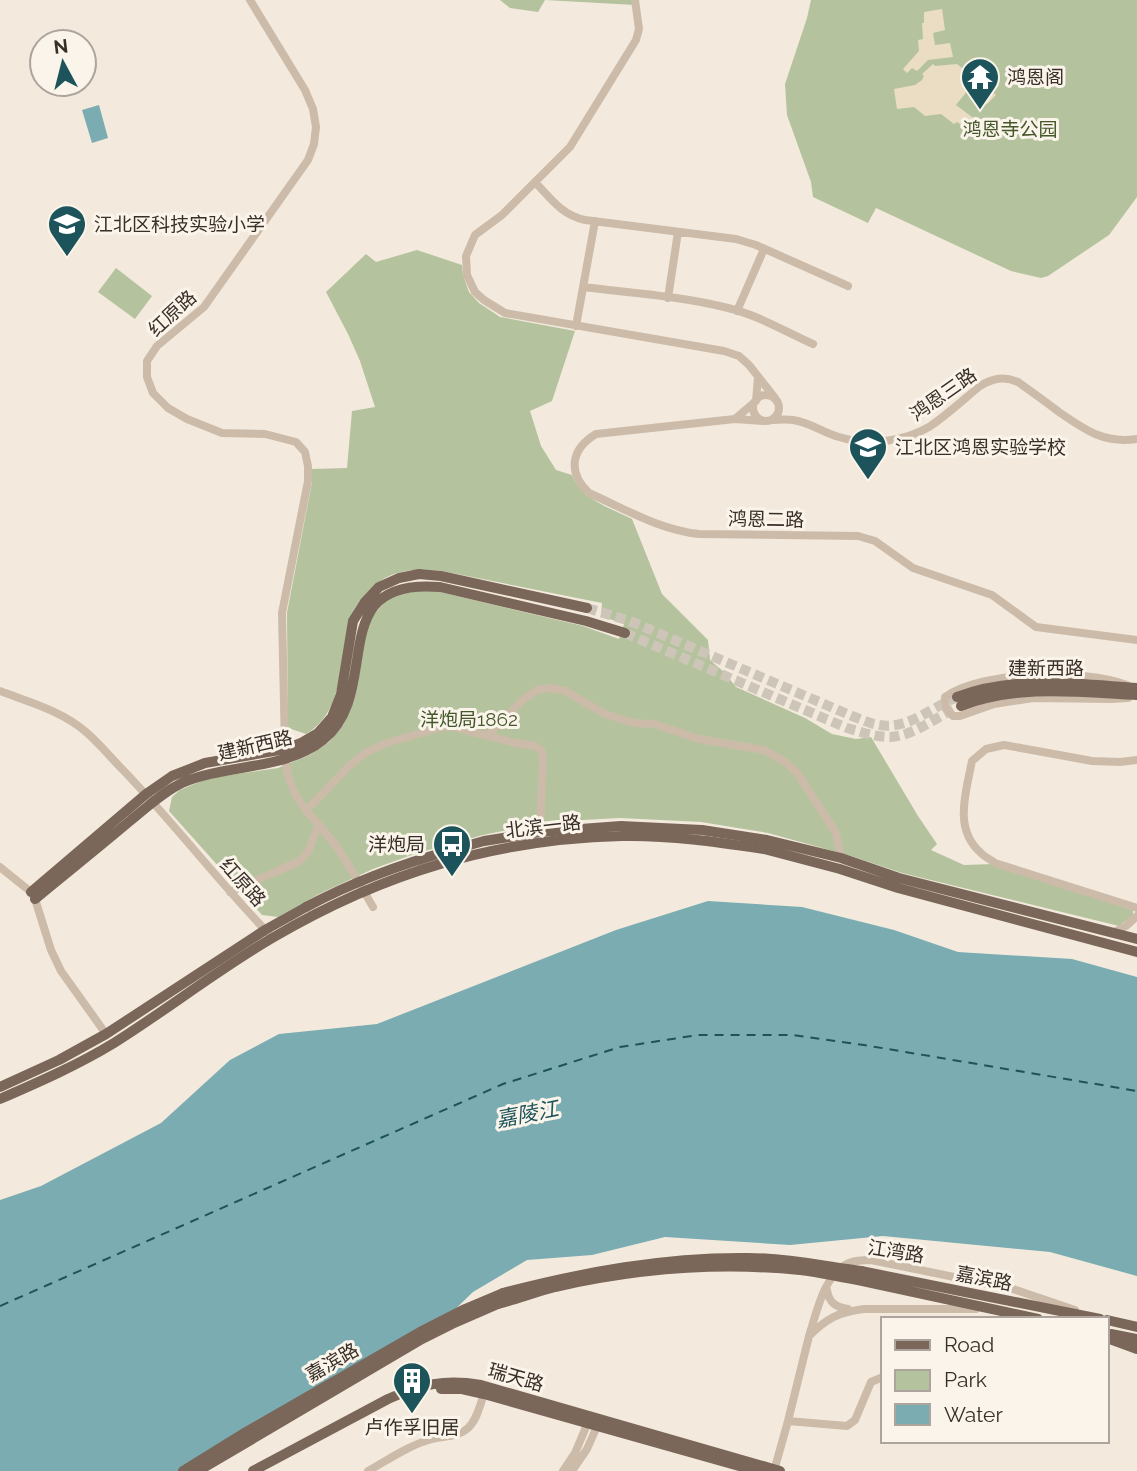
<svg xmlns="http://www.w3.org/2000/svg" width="1137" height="1471" font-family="Raleway,'Noto Sans SC',sans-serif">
<rect width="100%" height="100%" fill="#f3eadd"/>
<!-- green -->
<path fill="#b4c39d" d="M500,0H633L635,5L545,0L538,12L510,8Z
M811,0H1137V197L1109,235L1048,276L1041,278L1011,271L876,208L868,223L813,197L811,182L787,115L785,84L807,18Z
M417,250L462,265L463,275L469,292L479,303L500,317L575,331L552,401L530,411L541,446L556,470L572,475C581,499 610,508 632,519L662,594L708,640L710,660L724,672L736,687L805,718L832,734L856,739L871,737L918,816L937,844L931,850L964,865L993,864L1133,910V915L1119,926L902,873L851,856L768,833L701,822L620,818L546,822L483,835L417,853L373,869L319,894L278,917L262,915L169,811L172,797L180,790L209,778L278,768L310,755L329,742L343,725L354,696L366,624L390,596L423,588L583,626L619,639L624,624L601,616L602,603L442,571C413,568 389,569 368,592C361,599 354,608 350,618C348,624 347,632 346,639C340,673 339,715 306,734L288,728L287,613L312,482V469L347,468L352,411L375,407L360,361L348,334L326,292L366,254L376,262Z
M116,268L152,296L135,319L98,292Z"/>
<!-- plaza -->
<path fill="#ebdcc4" d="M942,9L945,30L933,33L935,45L950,43L953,57L928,60L917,71L912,68L907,73L903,69L919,51L918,40L923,39L922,23H924V12Z
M933,64L935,66L957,64L996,95L987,104L968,90L956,105L976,120L971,126L966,123L963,126L957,122L954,124L941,114L925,116L914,107L897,109L894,89L915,85L922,80L924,76L922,74Z"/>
<!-- water -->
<path fill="#7bacb1" d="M99,105L108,138L92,143L82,110Z
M708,901L802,907L894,930L958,952L1072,959L1137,977V1276L1050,1252L883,1236L790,1245L665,1237L592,1255L527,1260L473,1292L422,1341L239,1434L178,1471H0V1200L41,1186L161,1123L230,1060L279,1034L377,1024L616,930Z"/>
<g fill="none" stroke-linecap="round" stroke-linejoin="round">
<!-- ferry -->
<path stroke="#1d545b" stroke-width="2" stroke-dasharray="9 7" stroke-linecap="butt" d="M0,1306L503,1084L620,1047L698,1035H792L864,1045L1137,1091"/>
<!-- major-tunnel -->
<path stroke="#cec5b9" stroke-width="10" stroke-dasharray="10 5" stroke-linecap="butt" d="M587,608L630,621L852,716C861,719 870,724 879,725C908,730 932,707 957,697
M625,633L847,728C861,732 875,737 890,737C915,736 938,715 961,706"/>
<!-- minor -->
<path stroke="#ccbba9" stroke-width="8" d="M250,0L305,90L313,109L316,127L314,144L308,160L204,307L157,346L147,361V377L153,393L168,408L187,419L222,433L265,434L296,442L305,452L308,466V481L282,613L285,749
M635,0L639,29L636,40L570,147L502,215L475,235L466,256L467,275L475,292L484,300L505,313L724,351L739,356L749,365L775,398
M535,182C551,199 562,215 585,220L736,239L756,245L848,286
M583,287C631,293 681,296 728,308C758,315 786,332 813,344
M668,298L678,232
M737,311L764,249
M576,326L595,221
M753 408a13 13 0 1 1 26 0a13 13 0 1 1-26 0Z
M735,419L756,401L758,377
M771,420C778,420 786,419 793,420C809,422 824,433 839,437C868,446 903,442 929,427C947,415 964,399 980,386C993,378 1004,376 1018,382C1032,392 1046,402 1059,412C1085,430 1104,444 1137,439
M763,421L735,419L596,434C571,449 567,472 589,493C625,509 660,530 699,534L858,536L875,541L913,568L992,595L1036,627L1137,640
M1127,685C1083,669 984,670 945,697L946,708L953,716H960L994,704L1033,698L1111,699L1128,698
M0,691C29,702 62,711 86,732C99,743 111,758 123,770C174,823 218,881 269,934
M487,736L524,699L537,690L551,688L565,691L605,714L633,723L654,724L699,739L764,750L785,762L798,774L836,833L841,858
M285,759C291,802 308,810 333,842C348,862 360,885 373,907
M1137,760L1120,762L1092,761L1004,745L986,749L972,761C966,792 953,829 981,853C985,857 991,860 995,863L1137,908
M306,811L349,766L365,753L386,743L443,727H453L515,743L535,746L541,750L543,757L540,832
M0,867L31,892L35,899L51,950L61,971L106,1034
M230,892L300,861L309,850L318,825
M1112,933L1126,926L1137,916
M827,1290C829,1303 836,1307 848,1309
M976,1309H864C839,1312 827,1318 809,1336C817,1312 823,1275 849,1263C856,1260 864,1260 871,1260L1013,1289L1075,1310
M788,1421L847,1426L855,1420L871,1382L883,1377
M368,1471C388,1460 409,1445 432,1439C443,1436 459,1437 468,1428C477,1420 480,1405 484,1394
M563,1471L575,1453L589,1420
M572,1471L587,1449L599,1422
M774,1471L788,1421L809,1336"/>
<!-- major -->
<path stroke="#7b675a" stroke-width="10" d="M957,697C1015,675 1077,684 1137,688
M961,706C1019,684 1077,692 1137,695
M764,849L840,869L898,888L1137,952
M452,850L484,841L540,832L621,826L702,830L767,840L841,858L899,878L1137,939
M31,892L146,794L172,776L205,763L285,749L301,743L318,733L332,717L341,694L353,621L365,602L379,587L399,578L419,574L441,576L587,608
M35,899C67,873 99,847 130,821C146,808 163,792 182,783C225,764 287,770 323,740C385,690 321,577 440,587L586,621L625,633
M0,1087L59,1060L106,1034L265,930L306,907
M861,1271L1100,1319
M858,1280L1038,1319
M1107,1320L1137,1327
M1111,1334L1137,1339
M1107,1338L1137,1349
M441,1389H462L484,1394L757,1471
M183,1471L246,1432L420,1332L465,1309L503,1293
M198,1471L422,1339L452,1324L498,1304
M253,1471L388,1399C421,1384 445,1379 481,1385L780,1471"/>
<!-- major-bridge -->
<path stroke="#7b675a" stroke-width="10" d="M306,907C353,882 401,864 452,850
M0,1099C39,1082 78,1065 114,1043C168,1009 219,969 274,937C383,873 495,839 622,836C669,835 717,842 764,849
M503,1293C584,1272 665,1257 748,1258C786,1258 824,1266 861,1271
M498,1304C517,1299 536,1292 555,1287C634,1269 719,1262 800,1270C819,1272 839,1277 858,1280"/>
</g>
<!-- icons -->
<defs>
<symbol id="temple-pin" viewBox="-11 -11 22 30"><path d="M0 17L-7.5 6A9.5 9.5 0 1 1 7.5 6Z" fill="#1d545b" stroke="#faf4ea"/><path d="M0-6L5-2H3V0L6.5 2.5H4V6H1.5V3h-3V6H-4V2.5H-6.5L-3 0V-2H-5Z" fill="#fff"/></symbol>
<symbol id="school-pin" viewBox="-11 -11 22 30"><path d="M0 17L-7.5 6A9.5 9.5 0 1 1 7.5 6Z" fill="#1d545b" stroke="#faf4ea"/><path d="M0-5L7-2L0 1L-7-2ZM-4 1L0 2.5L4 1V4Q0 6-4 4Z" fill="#fff"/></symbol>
<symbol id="bus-pin" viewBox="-11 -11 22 30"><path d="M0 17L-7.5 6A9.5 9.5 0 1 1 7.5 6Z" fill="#1d545b" stroke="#faf4ea"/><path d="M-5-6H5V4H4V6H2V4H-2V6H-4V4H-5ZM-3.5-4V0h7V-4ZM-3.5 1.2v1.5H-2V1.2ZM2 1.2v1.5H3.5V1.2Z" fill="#fff"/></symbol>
<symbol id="building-pin" viewBox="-11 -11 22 30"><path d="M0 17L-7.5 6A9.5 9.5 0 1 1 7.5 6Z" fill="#1d545b" stroke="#faf4ea"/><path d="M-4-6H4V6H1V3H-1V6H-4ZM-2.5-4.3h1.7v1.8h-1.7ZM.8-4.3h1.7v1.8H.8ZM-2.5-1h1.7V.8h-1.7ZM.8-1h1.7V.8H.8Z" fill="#fff"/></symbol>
</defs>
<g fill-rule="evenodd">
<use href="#temple-pin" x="958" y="55" width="44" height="60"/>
<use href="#school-pin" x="45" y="202" width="44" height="60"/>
<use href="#school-pin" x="846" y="425" width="44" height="60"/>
<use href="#bus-pin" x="430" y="822" width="44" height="60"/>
<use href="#building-pin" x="390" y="1359" width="44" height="60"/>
</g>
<g text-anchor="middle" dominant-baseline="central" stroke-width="6" stroke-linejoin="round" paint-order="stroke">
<!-- poi labels -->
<g font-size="19" fill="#392f29" stroke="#faf4ea" text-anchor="start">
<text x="1007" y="77">鸿恩阁</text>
<text x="94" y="224">江北区科技实验小学</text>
<text x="895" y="447">江北区鸿恩实验学校</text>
<text x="425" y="844" text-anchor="end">洋炮局</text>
<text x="412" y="1427" text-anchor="middle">卢作孚旧居</text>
</g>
<!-- park labels -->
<g font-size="19" fill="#45582c" stroke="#faf4ea">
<text x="1010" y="129">鸿恩寺公园</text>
<text x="469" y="719">洋炮局1862</text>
</g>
<!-- street labels -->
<g font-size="19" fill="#392f29" stroke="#faf4ea">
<text transform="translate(172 313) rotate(-43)">红原路</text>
<text transform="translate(943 394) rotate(-35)">鸿恩三路</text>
<text transform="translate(766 519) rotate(1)">鸿恩二路</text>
<text x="1046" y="668">建新西路</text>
<text transform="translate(255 745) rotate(-13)">建新西路</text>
<text transform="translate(543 826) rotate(-7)">北滨一路</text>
<text transform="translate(243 882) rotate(48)">红原路</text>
<text transform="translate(896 1251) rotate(9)">江湾路</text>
<text transform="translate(984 1278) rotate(11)">嘉滨路</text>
<text transform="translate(332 1362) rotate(-30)">嘉滨路</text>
<text transform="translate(516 1377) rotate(16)">瑞天路</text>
</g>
<!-- water labels -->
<g font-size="21" font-style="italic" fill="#1d545b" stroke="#faf4ea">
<text transform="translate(527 1114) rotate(-11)">嘉陵江</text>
</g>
</g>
<!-- legend -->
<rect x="881" y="1317" width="228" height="126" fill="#faf4ea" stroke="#ada59d" stroke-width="2"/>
<rect x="895" y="1340" width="35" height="10" fill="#7b675a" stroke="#ada59d" stroke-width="2"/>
<text x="944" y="1352" font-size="21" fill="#392f29">Road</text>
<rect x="895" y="1370" width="35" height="21" fill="#b4c39d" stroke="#ada59d" stroke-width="2"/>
<text x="944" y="1387" font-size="21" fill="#392f29">Park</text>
<rect x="895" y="1404" width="35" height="21" fill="#7bacb1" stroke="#ada59d" stroke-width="2"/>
<text x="944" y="1422" font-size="21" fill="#392f29">Water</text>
<!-- north arrow -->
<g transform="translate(63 63) rotate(353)"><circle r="33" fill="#faf4ea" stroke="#ada59d" stroke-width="2"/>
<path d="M0-5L12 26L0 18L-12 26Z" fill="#1d545b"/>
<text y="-10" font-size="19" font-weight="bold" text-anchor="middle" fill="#392f29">N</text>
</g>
</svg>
